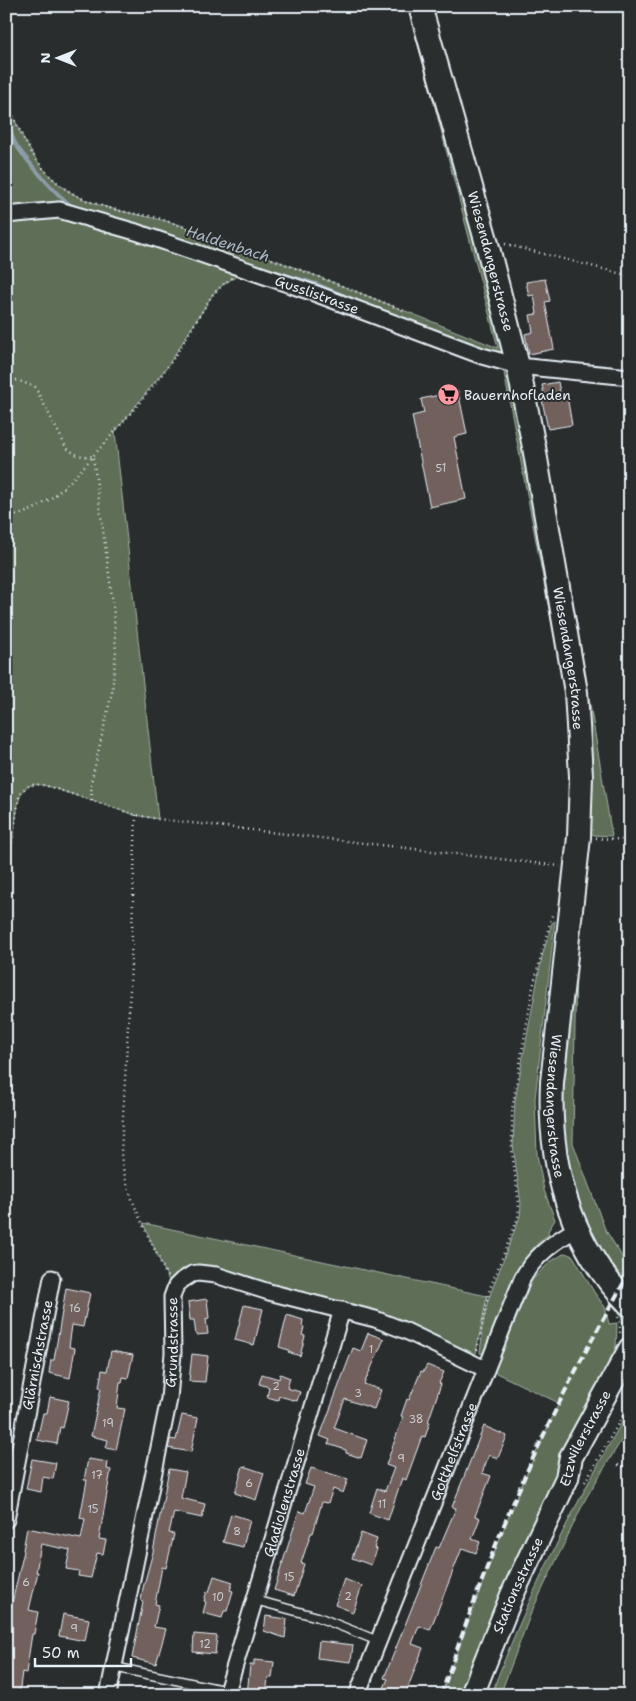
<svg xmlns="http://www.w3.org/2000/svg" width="636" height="1701" font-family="'Shantell Sans',sans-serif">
<rect width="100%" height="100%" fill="#2a2d2e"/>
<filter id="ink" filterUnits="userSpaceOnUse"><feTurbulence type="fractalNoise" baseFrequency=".02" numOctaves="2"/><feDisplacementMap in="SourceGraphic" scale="10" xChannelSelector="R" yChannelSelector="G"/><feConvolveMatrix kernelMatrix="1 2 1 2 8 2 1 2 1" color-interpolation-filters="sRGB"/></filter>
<g filter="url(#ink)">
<!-- green -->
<path fill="#5e6e57" stroke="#a3b0a8" d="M407,6H420L486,240L574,676L562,678L502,362L246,271L225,283L213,294L167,367L115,432L158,819L135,815L47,786C29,782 22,786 18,804L6,882V97C19,132 33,165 64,188C98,212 144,213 183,226C289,264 393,306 498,348L431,92Z
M572,596L612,836L594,835L589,832L565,597Z
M555,921L535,1099L537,1155L544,1190L555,1220L548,1231L549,1234C515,1257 501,1313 486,1350L481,1354L480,1352L482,1337L481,1333L488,1300L520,1216L521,1204L513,1145L515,1100L542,956L552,923Z
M576,965L573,1143L605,1229L623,1258L630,1249L628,1262L630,1291L613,1271L583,1217L558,1127Z
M143,1223L487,1296L474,1363L406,1331L210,1273L174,1292Z
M565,1253L573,1256L594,1292L605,1307L609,1324L617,1323L616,1348L621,1358L463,1695H441C477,1596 513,1498 559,1403L494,1372L532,1280L550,1262Z
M581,1259L604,1290L626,1317L630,1325L629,1342L623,1343L624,1329L621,1316L595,1282Z
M630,1408V1426L586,1498L531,1613L500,1695H491C528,1595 577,1500 630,1408Z"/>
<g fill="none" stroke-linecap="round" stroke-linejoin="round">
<!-- stream -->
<path stroke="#8c9ca8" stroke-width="4" d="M6,117C9,125 11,135 15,143C21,154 63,203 74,207
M276,272L316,284L379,310"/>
</g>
<!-- building -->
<path fill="#72605b" stroke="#e8f1f8" d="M545,279L550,301L545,302L554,349L529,354L525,334L533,332L530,315L537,314L534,295L529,296L526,282Z
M558,382L561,397L567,396L572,425L548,429L542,400H545L542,385Z
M458,391L467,434L454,437L466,499L430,507L412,416L424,413L421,399Z
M66,1288L90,1293L83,1327L72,1325L69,1347L75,1348L70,1378L49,1373L51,1360H54Z
M207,1299L209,1318L206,1319L208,1334L196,1335L194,1320H190L188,1302Z
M244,1305L263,1309L254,1345L235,1340Z
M287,1315L303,1320L302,1326L304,1327L302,1335L305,1336L300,1356L288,1352L289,1350L279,1347Z
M368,1333L384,1339L364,1384L381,1390L374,1409L345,1399L334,1428L367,1440L361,1458L346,1453V1450L328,1444L330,1440L320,1436L353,1348L361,1351Z
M111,1351L133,1355L128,1378L123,1377L122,1382H120L117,1408L125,1409L116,1450L106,1448L108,1440L91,1436L101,1388L99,1387L102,1370L107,1371Z
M192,1354L208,1356L205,1382L189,1381Z
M427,1365L444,1372L439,1383L441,1384L428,1422H430L425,1437L422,1436L406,1480L402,1478L388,1520L369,1513L377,1488L385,1491L394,1468L386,1465L403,1417L401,1416L407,1399L409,1400L421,1371L423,1372Z
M262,1374L279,1379L280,1374L290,1378L287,1388L300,1392L297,1401L279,1396L278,1400L267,1397L269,1387L259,1384Z
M50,1397L69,1401L63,1428L60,1427L57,1444L37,1440L43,1413H47Z
M182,1415L198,1418L191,1452L168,1448L170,1439L176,1440Z
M484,1426L507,1436L498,1458L489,1455L482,1473L491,1476L475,1516L480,1518L472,1539L480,1542L476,1553L462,1548L430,1630L419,1626L412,1644L423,1648L405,1695H395L383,1690L388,1679L384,1678L436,1547L439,1548L456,1508L452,1507Z
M32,1459L56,1463L53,1479L43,1477L41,1492L26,1489Z
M88,1459L108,1462L107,1469L111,1470L99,1539L106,1540L103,1554L97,1553L91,1578L78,1576L79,1571L66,1569L70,1550L41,1544L36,1572H38L29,1610L38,1612L34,1634H32L26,1673L22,1672L19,1695H6V1612L8,1606L11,1607L24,1551L23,1550L27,1528L81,1539L85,1519L80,1518L87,1480H84Z
M243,1466L264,1473L256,1500L235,1493Z
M311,1468L348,1479L343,1493L333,1489L328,1503L322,1502L313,1533H311L301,1563L304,1564L294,1596L274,1590L299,1511L305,1513L314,1487L305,1484Z
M169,1469L186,1472L181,1498L205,1504L202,1518L174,1512L169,1533L174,1534L166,1568L162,1567L155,1604L159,1605L154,1627L166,1629L156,1664L132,1658L143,1602L141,1601L143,1588L153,1552Z
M231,1514L250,1520L243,1547L223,1542Z
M361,1533L377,1539L374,1548L377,1549L371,1565L352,1558Z
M214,1576L233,1582L230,1590L233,1591L227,1611H224L222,1618L203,1613L206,1602L204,1601L207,1591L209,1592Z
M344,1579L362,1586L353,1612L335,1605Z
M63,1614L89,1619L85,1641L59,1636Z
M266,1616L287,1619L285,1638L264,1631Z
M194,1634L217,1636L215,1654L193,1652Z
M319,1641L353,1645L351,1662L317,1658Z
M254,1660L274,1662L272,1678H268L266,1695H247L250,1665H254Z"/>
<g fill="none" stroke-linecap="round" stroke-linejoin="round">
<defs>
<path id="lane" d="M255,1600L318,1617L378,1641
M114,1667L228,1691"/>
<g id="street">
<path id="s1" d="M6,215L59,210L136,232L314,293L482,356L518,366L630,377"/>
<path id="s2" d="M6,1520L52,1278"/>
<path id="s3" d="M108,1695L169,1399L173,1353L172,1297L176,1286L181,1281L192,1274L198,1273L216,1275L269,1292L375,1319L406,1331L485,1369"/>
<path id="s4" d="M226,1695L342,1310"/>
<path id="s5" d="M357,1695L522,1279C534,1256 554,1241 577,1229"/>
</g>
<g id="secondary">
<path id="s6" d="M420,6L486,240L518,366L534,447L576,692L581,776L579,837L552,1082C548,1165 570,1245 630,1305"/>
<path id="s7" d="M472,1695L512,1595L567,1478L571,1457L630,1349"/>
</g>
</defs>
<!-- lane casing -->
<use href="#lane" stroke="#e8f1f8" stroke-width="11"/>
<!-- street casing -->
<use href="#street" stroke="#e8f1f8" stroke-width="19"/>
<!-- secondary casing -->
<use href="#secondary" stroke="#e8f1f8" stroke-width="26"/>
<!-- path -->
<path stroke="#e8f1f8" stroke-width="2.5" stroke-dasharray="1 4" stroke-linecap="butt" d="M6,97C19,132 33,165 64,188C83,201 108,209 131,213C142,215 154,216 164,220C245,248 325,279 405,311
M505,244L630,276
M6,380H17L35,387L66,447C74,455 81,457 92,456
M6,517C48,513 76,475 102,446C124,421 146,396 166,369C183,345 197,319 213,294L225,283L232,278
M92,800L91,783L112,692L116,651L113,604L93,456
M136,815L130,989L121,1153C125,1198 150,1236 167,1277
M596,838L630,840
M6,882L19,797C25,784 34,783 47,786L136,815L158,819L560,866
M618,1317L620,1323V1334
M477,1350L490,1288L518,1218L519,1204L512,1152V1110L533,987L552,915
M618,1465L630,1468
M585,1482L630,1403"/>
<!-- lane -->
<use href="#lane" stroke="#2a2d2e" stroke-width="8"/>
<!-- street -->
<use href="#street" stroke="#2a2d2e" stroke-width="15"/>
<!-- secondary -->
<use href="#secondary" stroke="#2a2d2e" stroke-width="22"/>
<!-- rail -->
<path stroke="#e8f1f8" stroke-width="4" stroke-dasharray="8 4" stroke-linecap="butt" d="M441,1695C464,1629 487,1563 515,1499C548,1421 587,1346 630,1272"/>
</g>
</g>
<!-- icons -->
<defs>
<symbol id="supermarket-disc" viewBox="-11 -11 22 22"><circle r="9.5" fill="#ff9aa2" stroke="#2a2d2e"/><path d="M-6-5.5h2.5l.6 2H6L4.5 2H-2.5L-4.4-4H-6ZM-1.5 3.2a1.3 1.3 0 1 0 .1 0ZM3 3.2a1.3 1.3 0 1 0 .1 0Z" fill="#111"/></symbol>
</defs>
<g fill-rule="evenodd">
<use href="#supermarket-disc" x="436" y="382" width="25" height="25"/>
</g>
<g text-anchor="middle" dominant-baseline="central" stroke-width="4" stroke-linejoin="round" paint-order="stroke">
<!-- number labels -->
<g font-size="11" fill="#cacdd1">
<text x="441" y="468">51</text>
<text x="75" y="1308">16</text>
<text x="371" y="1349">1</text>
<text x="276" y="1386">2</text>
<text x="358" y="1393">3</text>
<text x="416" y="1419">38</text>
<text x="108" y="1423">19</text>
<text x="401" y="1458">9</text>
<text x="97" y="1475">17</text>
<text x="249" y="1483">6</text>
<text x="382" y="1504">11</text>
<text x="93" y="1509">15</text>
<text x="237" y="1531">8</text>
<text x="289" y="1577">15</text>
<text x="26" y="1582">6</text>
<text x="348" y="1596">2</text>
<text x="218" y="1597">10</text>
<text x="74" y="1628">9</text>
<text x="205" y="1644">12</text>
</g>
<!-- street labels -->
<g font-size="14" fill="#e8f1f8" stroke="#2a2d2e">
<text stroke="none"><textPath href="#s6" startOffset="265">Wiesendangerstrasse</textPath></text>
<text stroke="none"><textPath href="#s1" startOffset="325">Gusslistrasse</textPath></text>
<text stroke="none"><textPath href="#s6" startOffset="670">Wiesendangerstrasse</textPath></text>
<text stroke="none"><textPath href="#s6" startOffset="1120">Wiesendangerstrasse</textPath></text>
<text stroke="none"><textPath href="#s3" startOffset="359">Grundstrasse</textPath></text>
<text stroke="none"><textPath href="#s2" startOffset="168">Glärnischstrasse</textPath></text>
<text stroke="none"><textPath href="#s7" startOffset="281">Etzwilerstrasse</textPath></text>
<text stroke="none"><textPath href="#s5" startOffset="262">Gotthelfstrasse</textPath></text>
<text stroke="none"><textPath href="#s4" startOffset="201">Gladiolenstrasse</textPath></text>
<text stroke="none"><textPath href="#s7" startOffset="119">Stationsstrasse</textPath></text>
</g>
<!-- poi labels -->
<g font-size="14" fill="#e8f1f8" stroke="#2a2d2e" text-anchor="start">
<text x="464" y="395">Bauernhofladen</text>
</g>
<!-- water labels -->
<g font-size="15" font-style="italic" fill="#abb9c3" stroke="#2a2d2e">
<text transform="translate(228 244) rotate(18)">Haldenbach</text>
</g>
</g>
<!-- margin -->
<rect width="636" height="1701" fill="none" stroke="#2a2d2e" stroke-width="25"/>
<rect x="12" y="12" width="611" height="1676" fill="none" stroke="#e8f1f8" stroke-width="2" filter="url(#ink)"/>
<!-- north arrow -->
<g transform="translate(58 58) rotate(270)" stroke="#2a2d2e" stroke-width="4" paint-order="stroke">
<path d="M0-4L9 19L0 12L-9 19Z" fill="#e8f1f8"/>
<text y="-8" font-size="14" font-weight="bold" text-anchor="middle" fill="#e8f1f8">N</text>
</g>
<!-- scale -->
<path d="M35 1658v8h96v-8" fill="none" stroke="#e8f1f8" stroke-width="2.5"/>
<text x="42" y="1658" font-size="15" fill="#e8f1f8" stroke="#2a2d2e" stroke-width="4" paint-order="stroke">50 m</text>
</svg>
